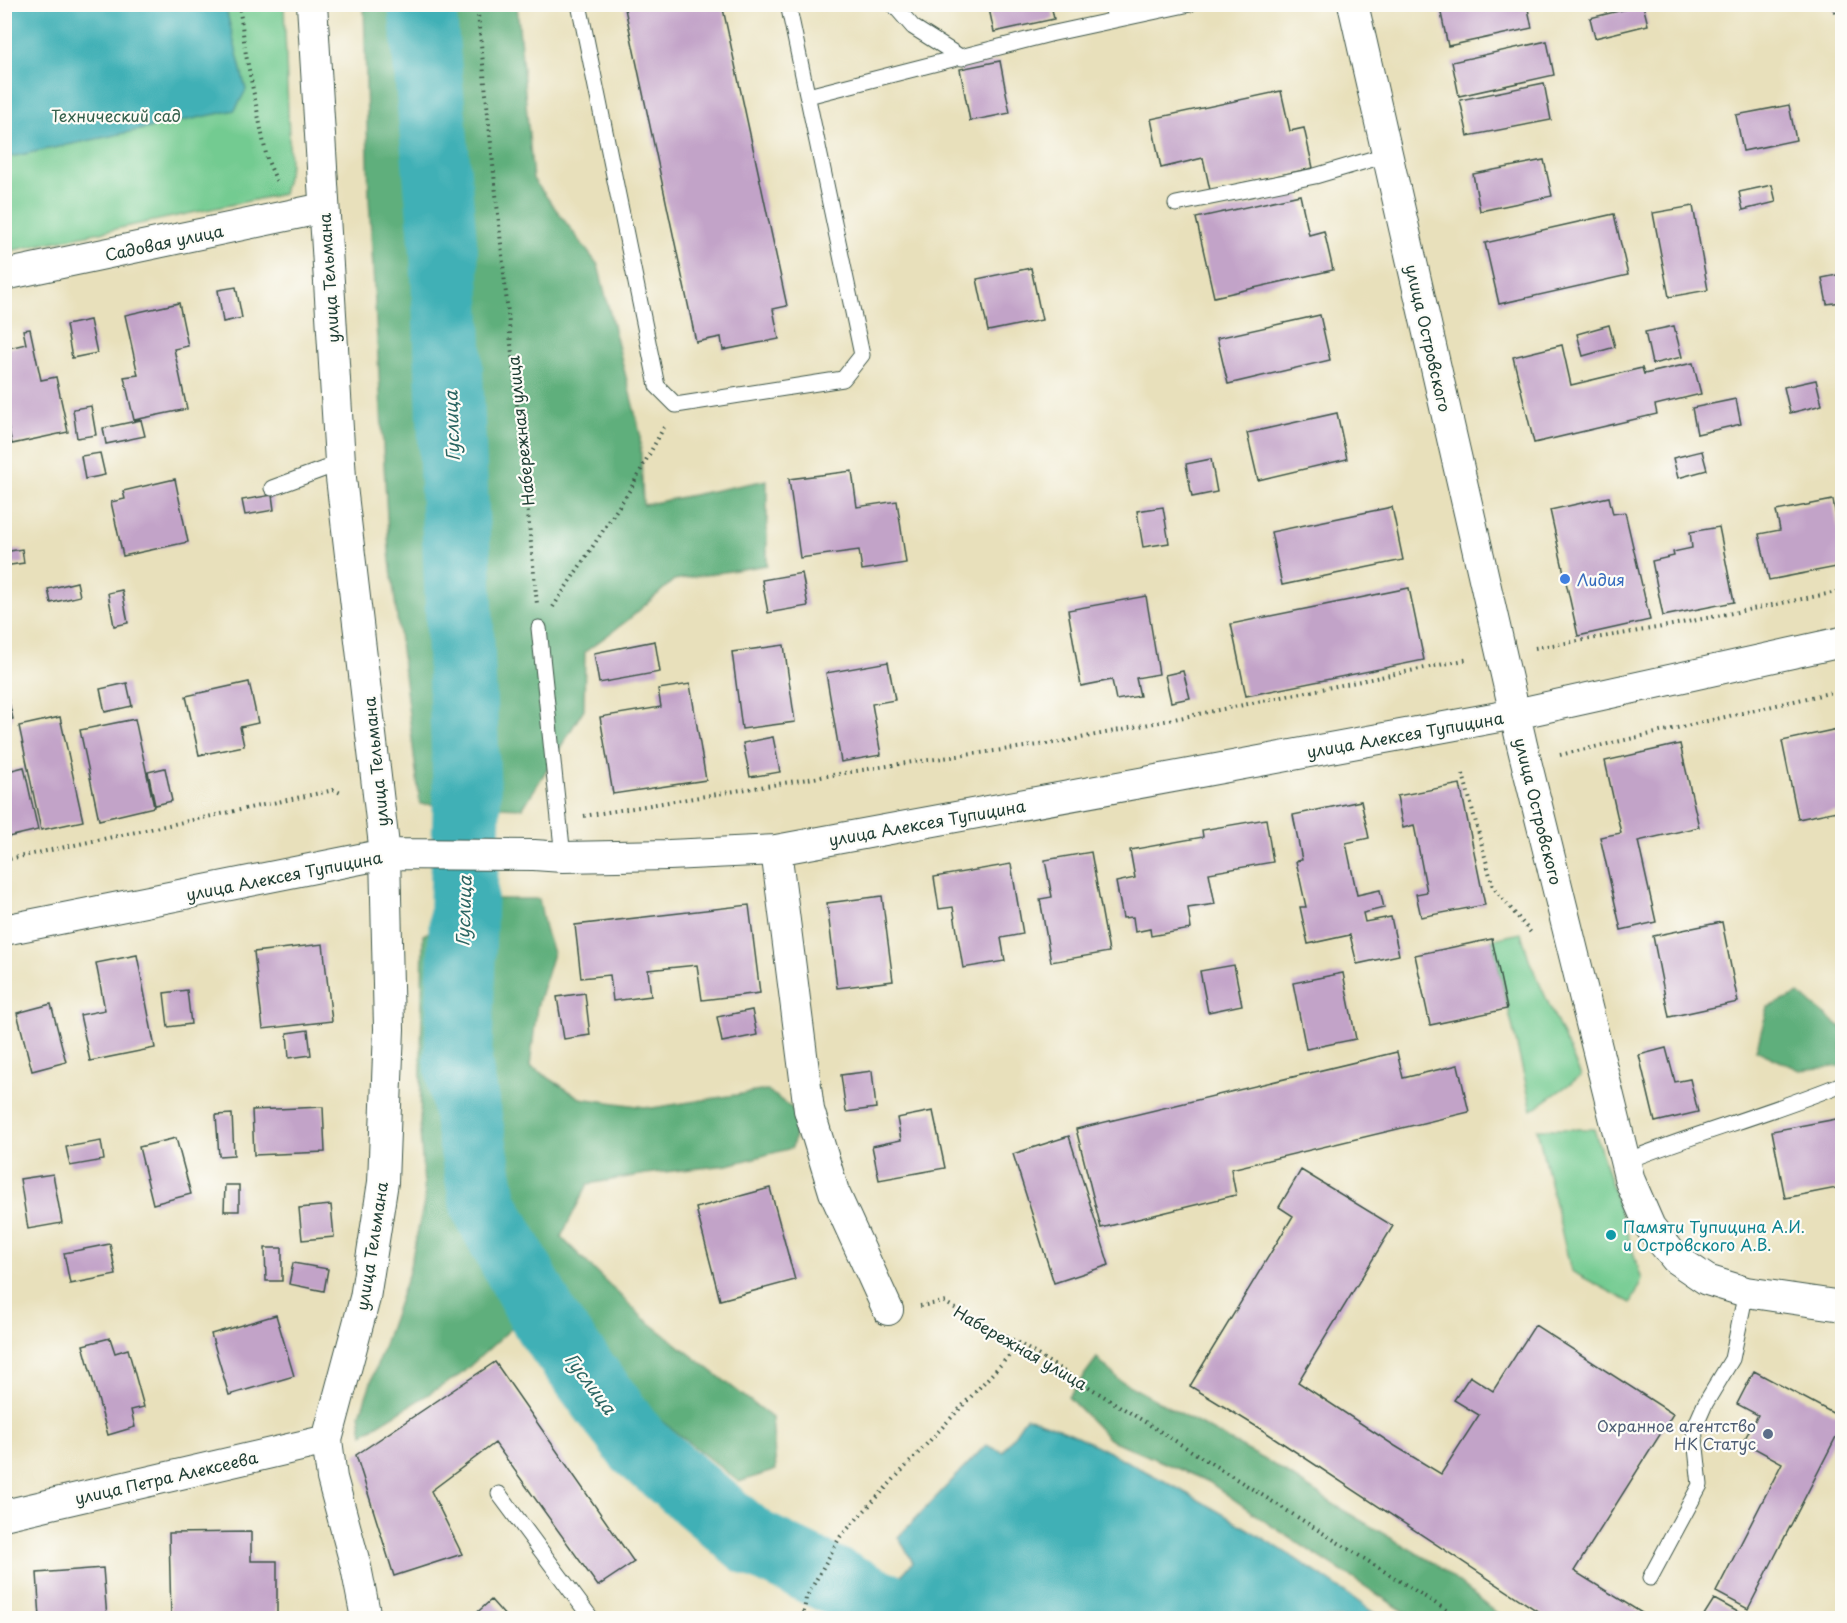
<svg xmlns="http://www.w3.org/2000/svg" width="1847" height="1623" font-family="'Playpen Sans',sans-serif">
<rect width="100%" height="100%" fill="#fdfcf7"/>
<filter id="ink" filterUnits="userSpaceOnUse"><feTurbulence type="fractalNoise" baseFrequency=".0167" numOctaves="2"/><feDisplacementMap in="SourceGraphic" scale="12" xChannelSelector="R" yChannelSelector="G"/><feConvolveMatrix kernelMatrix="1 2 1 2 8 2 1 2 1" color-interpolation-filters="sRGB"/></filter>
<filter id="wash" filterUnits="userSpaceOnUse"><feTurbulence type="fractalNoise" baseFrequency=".008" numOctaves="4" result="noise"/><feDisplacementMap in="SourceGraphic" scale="24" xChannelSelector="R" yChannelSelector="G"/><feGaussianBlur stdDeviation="1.35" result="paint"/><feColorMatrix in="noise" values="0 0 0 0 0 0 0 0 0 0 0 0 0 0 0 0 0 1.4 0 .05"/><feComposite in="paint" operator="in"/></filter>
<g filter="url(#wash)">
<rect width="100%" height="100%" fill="#e8e0bb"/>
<!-- green -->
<path fill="#73cb91" stroke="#498462" stroke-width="1.5" d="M5,5H284L290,165L283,194L5,252Z
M1521,933L1530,962L1581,1076L1532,1110L1492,939Z
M1537,1129H1594L1642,1280L1631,1303L1571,1271Z"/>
<!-- forest -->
<path fill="#5eaf7b" stroke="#3e7658" stroke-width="1.5" d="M364,5H517L533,179L598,265L640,433L643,505L767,480V565L674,580L628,620L585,652L584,709L523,808L420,804L389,552L369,198Z
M496,899H539L545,929L553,953L537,1007L530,1066L580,1098L652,1108L767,1090L800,1114L792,1148L728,1165L646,1174L588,1184L561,1237L642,1317L772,1418L776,1470L739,1482L627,1394L544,1285L516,1324L460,1375L363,1434L360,1414L408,1275L425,1198L420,1132L423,935Z
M1799,994L1841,1027L1842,1026V1066L1799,1070L1756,1050L1768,1007Z
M1097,1358L1119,1380L1269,1462L1341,1509L1434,1563L1503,1618H1414L1270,1525L1209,1482L1109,1439L1068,1397Z"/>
<!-- water -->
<path fill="#3fb0b6" stroke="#2f7675" stroke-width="1.5" d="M5,4L225,5L246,90L235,110L5,158Z
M1026,1417C1063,1427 1095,1445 1130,1463C1218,1508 1302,1560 1381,1618H845L857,1594L873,1570L898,1579L913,1562L898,1537L986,1445L1003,1452Z"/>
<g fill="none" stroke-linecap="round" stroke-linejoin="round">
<!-- river -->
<path stroke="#3fb0b6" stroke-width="68" d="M422,4L444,252L467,796L458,1063L484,1205L547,1323L638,1446L752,1542L911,1618"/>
</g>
<g id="blocks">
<!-- building -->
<path fill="#c2a3c8" d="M624,4H722L787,306L773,309L779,339L723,350L721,337L696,342Z
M988,4H1051L1054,19L994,32Z
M1439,4H1527L1532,28L1448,46Z
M1832,4H1842V10L1834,12Z
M1643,5L1648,25L1595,38L1590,18Z
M1547,41L1554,75L1459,96L1452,62Z
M1000,61L1010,113L970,121L960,69Z
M1544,83L1551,120L1468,136L1460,100Z
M1281,91L1290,131L1304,128L1313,168L1210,190L1203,158L1161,168L1151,119Z
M1789,105L1796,140L1743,151L1736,115Z
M1544,160L1552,196L1480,211L1473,174Z
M1772,185L1776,202L1743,210L1739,192Z
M1300,195L1309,235L1324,231L1333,270L1214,297L1196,218Z
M1693,206L1708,290L1669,297L1653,213Z
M1614,214L1628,275L1499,304L1485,243Z
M1031,268L1042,320L988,331L977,279Z
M1842,274V302L1827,304L1822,278Z
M236,287L242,318L223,322L218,290Z
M179,303L188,346L174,349L187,409L134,420L124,377L138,375L125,315Z
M1320,315L1330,360L1228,384L1217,338Z
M90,320L97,353L72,358L66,325Z
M1609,325L1615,347L1583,356L1577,334Z
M1674,326L1682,357L1652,364L1645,332Z
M30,329L41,380L56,377L68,432L12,444L4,408V349L26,344L23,330Z
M1562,345L1571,385L1642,368L1644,374L1693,363L1701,394L1655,405L1657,414L1534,443L1513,357Z
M1816,380L1822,405L1790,413L1784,387Z
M1736,399L1741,424L1697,434L1692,408Z
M91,406L96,435L77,438L73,409Z
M1337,413L1347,459L1258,480L1247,433Z
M141,420L145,436L106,444L103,428Z
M1702,451L1707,470L1678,478L1673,458Z
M100,453L105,475L85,479L81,456Z
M1211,459L1217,492L1192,497L1186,464Z
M852,471L857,507L897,501L906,563L862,570L859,550L800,558L789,479Z
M175,479L188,542L123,556L111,502L125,499L123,491Z
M272,495L274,510L245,515L242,500Z
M1609,497L1613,514L1625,512L1650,620L1578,636L1550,510Z
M1833,500L1842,548V566L1769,580L1759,534L1780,530L1776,511Z
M1163,507L1169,543L1143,547L1137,511Z
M1392,507L1403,560L1282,585L1271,532Z
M1719,527L1734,602L1663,616L1652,561L1674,556L1673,552L1692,548L1690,532Z
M22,549L24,563L4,566V552Z
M802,573L808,606L768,613L762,580Z
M77,582L80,596L51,603L48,589Z
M1409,588L1424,660L1246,696L1231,624Z
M122,590L128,623L114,626L108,593Z
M1146,596L1159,674L1136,678L1140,696L1116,700L1112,680L1081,686L1068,610Z
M655,641L660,672L599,683L594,653Z
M784,645L795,722L742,729L732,652Z
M888,662L895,700L872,704L881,755L841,762L826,673Z
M1183,671L1190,698L1171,702L1165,675Z
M4,682L13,719L4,721Z
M249,682L258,723L240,727L244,746L199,755L186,696Z
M127,683L132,706L105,712L100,689Z
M690,684L706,780L613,794L600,717L661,707L658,689Z
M60,717L83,821L41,830L19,726Z
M135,719L154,807L99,820L80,730Z
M1842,728V810L1798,819L1782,741Z
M773,737L780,772L750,777L743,743Z
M1680,744L1699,827L1638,841L1656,922L1621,930L1600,837L1621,833L1605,761Z
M24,767L38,830L4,838V772Z
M165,768L172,801L155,805L148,772Z
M1460,784L1485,905L1421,917L1416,894L1427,892L1414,825L1403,828L1397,796Z
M1361,801L1369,838L1346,843L1357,895L1380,890L1384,908L1363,913L1365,922L1391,917L1399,955L1357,964L1350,935L1308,944L1300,907H1306L1296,861L1302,860L1293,815Z
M1266,819L1273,862L1209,873L1215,904L1188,908L1191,929L1151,936L1150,929L1135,932L1133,917L1123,918L1116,882L1135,878L1130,850L1203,837L1202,830Z
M1091,852L1109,952L1051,962L1040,899L1052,897L1045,860Z
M1011,864L1023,934L1001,938L1005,961L963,968L953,907L939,909L934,877Z
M882,896L893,981L837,988L827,903Z
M749,905L760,993L702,1000L697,965L648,970L651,996L613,1001L610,975L581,978L575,925Z
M1722,922L1738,1002L1669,1017L1653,936Z
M1492,939L1507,1009L1430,1025L1415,955Z
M323,944L332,1021L263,1029L254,952Z
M137,955L155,1048L90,1061L80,1015L105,1010L96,963Z
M1234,965L1242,1005L1208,1012L1200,971Z
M1343,973L1356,1039L1306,1049L1293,983Z
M187,990L191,1024L168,1027L164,993Z
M585,993L590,1035L564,1039L557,997Z
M51,1004L66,1062L32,1071L17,1013Z
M752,1010L757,1035L722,1042L717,1017Z
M308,1030L311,1055L289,1058L287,1033Z
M1666,1048L1675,1082L1690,1079L1698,1112L1655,1122L1639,1055Z
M1397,1052L1403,1078L1458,1065L1469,1112L1231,1169L1236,1195L1101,1228L1076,1129Z
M872,1071L876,1108L846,1112L841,1075Z
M323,1107L325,1152L254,1155L252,1110Z
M933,1111L945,1168L879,1180L872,1146L901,1140L897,1118Z
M232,1114L234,1155L219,1156L216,1115Z
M1842,1118V1187L1785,1198L1772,1131Z
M1069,1136L1109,1265L1054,1283L1013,1154Z
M176,1138L191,1194L153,1204L139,1147Z
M101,1141L104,1160L70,1166L66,1147Z
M1301,1170L1393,1226L1298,1382L1395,1446L1441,1474L1479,1415L1454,1400L1470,1376L1493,1391L1535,1325L1673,1414L1574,1571L1650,1618H1548L1267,1433L1190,1386L1293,1216L1279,1207Z
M53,1174L62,1223L28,1229L20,1179Z
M225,1185H239V1211H224Z
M770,1188L795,1280L720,1300L696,1208Z
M331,1205L334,1237L302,1240L299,1208Z
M110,1244L116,1275L70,1284L64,1253Z
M265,1248H282V1281H266Z
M293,1263L328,1269L324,1291L289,1284Z
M276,1315L294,1376L229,1395L211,1334Z
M110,1338L115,1353L128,1349L144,1407L131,1410L135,1427L108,1435L83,1345Z
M495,1362L634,1562L598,1586L495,1443L431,1491L462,1554L394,1576L356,1455Z
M1754,1371L1842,1418V1425L1748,1609L1716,1592L1782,1463L1743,1442L1758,1415L1737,1404Z
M251,1532V1561H277V1618H171L169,1533Z
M103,1568L107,1618H40L37,1573Z
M1714,1599L1749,1618H1702Z
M491,1600L507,1618H471Z"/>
</g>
</g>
<g filter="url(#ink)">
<use href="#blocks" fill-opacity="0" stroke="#3d5548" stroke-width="1.5"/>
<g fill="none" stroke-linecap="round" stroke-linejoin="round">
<defs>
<path id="service" d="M579,4L657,386L676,405L843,379L862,355L788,4
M893,4L913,27L962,58
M1112,4L1115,20L1190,4
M808,96L1050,34L1115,20
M1176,204L1315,176L1386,155
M272,488L340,463
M539,628L563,857
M1626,1161C1697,1133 1771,1113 1842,1084
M499,1494L591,1618
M1650,1578L1700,1485L1694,1429L1705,1404L1732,1359L1746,1292"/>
<path id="minor" d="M312,4L341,478L385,854L389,1029L383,1182L365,1298L327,1440L332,1478L356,1567L366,1618
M1353,4L1522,745L1630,1181L1650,1227L1676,1259L1707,1280L1746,1292L1842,1306
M4,275L324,208
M776,850L809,1110L834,1192L888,1310
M4,930L385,854L534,855L563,857L669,855L776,850L1515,714L1842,642
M4,1515L327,1440"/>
</defs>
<!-- service casing -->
<use href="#service" stroke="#3d5548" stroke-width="17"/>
<!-- minor casing -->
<use href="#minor" stroke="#3d5548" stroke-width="32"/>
<!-- path -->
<path stroke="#3d5548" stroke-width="4" stroke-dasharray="1.5 4.5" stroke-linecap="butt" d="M239,4L246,55L267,159L277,182
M477,4L537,604
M553,607L631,488L664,427
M1535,648L1657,628L1842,591
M1560,755L1842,690
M1463,774L1493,887L1532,934
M584,816L899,764L1061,742L1469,659
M4,860L334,790L343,794
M920,1306L944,1302L1020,1344L1459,1618
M803,1618L806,1598L840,1537L1020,1344"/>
<!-- service -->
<use href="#service" stroke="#fff" stroke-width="15"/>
<!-- minor -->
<use href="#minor" stroke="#fff" stroke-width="30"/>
</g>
</g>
<!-- markers -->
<circle fill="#3f7fe0" stroke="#fdfcf7" stroke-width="2" cx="1565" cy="579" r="6"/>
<circle fill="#0f9aa8" stroke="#fdfcf7" stroke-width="2" cx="1611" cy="1235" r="6"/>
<circle fill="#5c6f8a" stroke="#fdfcf7" stroke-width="2" cx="1768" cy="1434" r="6"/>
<g text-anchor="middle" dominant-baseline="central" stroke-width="4.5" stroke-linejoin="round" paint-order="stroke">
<!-- park labels -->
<g font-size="16" fill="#34604b" stroke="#fdfcf7">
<text x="116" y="115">Технический сад</text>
</g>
<!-- street labels -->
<g font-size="16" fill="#1f3d34" stroke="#fdfcf7">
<text transform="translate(164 242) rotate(-12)">Садовая улица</text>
<text transform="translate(328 278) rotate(-94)">улица Тельмана</text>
<text transform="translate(1429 338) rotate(77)">улица Островского</text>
<text transform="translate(520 431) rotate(-96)">Набережная улица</text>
<text transform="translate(1405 734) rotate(-10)">улица Алексея Тупицина</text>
<text transform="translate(375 762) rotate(-96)">улица Тельмана</text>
<text transform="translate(1539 811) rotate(76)">улица Островского</text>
<text transform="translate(927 822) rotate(-10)">улица Алексея Тупицина</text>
<text transform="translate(284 875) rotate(-11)">улица Алексея Тупицина</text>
<text transform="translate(371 1246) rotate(-81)">улица Тельмана</text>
<text transform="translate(1021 1347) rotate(30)">Набережная улица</text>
<text transform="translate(166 1477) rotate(-13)">улица Петра Алексеева</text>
</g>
<!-- shop labels -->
<g font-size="16" fill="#366cbe" stroke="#fdfcf7" text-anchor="start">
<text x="1577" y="579">Лидия</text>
</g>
<!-- culture labels -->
<g font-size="16" fill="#0d838f" stroke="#fdfcf7" text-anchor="start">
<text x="1623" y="1226">Памяти Тупицина А.И.<tspan x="1623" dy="18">и Островского А.В.</tspan></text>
</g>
<!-- service labels -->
<g font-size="16" fill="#4e5e75" stroke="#fdfcf7" text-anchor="end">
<text x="1756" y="1425">Охранное агентство<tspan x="1756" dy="18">НК Статус</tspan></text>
</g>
<!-- water labels -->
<g font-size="18" font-style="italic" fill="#2a6562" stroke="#fdfcf7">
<text transform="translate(451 426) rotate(-92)">Гуслица</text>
<text transform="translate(463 911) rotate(-88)">Гуслица</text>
<text transform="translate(591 1383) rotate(53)">Гуслица</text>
</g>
</g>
<!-- margin -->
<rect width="1847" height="1623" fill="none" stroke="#fdfcf7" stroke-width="24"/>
</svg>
